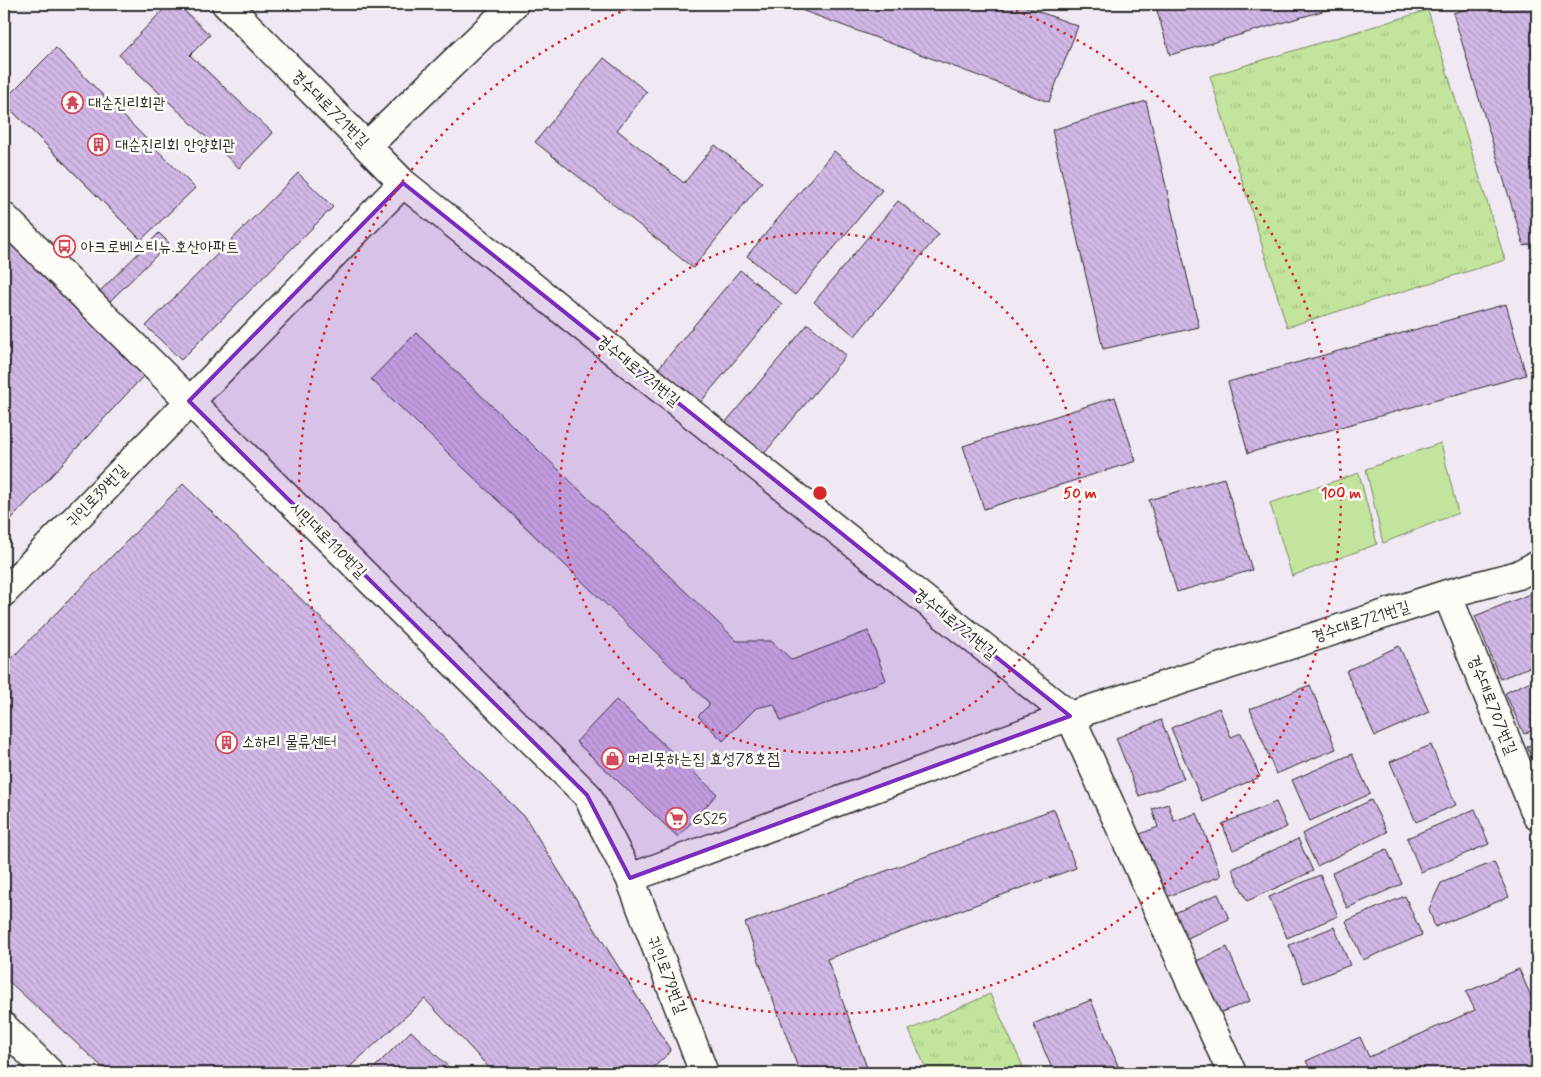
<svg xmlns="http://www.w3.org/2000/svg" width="1541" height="1077" font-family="Mynerve,'Poor Story',sans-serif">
<defs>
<pattern id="grass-tufts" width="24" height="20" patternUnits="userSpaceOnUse" patternTransform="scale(1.25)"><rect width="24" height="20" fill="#c3e49d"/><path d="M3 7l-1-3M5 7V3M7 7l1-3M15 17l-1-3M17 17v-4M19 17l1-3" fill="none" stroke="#a8c487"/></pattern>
<pattern id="building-back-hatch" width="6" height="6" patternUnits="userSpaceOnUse" patternTransform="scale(1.25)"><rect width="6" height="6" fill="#d2b8e7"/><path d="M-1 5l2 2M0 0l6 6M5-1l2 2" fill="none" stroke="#b49ec6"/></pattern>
</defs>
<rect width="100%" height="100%" fill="#f0e8f2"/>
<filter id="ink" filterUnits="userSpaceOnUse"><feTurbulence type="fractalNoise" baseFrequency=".02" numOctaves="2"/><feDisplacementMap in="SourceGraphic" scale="10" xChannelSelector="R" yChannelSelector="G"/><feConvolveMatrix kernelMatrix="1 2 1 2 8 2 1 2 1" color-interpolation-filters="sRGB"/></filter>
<g filter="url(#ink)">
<!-- grass -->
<path fill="url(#grass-tufts)" stroke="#778864" d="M1428,10L1505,260L1287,327L1210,76Z
M990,994L1026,1073H928L909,1030Z"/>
<!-- pitch -->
<path fill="#c3e49d" stroke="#778864" d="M1441,443L1458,513L1383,543L1366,469Z
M1359,473L1377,544L1292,576L1270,503Z"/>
<!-- building -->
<path fill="url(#building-back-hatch)" stroke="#2b2b2b" d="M169,4H177L210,35L190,55L273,133L239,168L119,55Z
M785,4H1018L1078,26L1049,102Z
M1155,4H1347L1170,55Z
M1484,4H1537V242L1524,246L1453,13Z
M56,48L195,188L141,240L4,103V100Z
M604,58L647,92L617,130L684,183L715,145L762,182L693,268L535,142Z
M1146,101L1199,327L1103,349L1052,130Z
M834,151L882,190L795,295L747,256Z
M298,173L333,207L181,360L146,326Z
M898,201L939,234L855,336L814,302Z
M159,233L169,243L110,301L100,291Z
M4,234L147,372L4,527Z
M740,270L782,304L699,404L657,370Z
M1506,304L1526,375L1248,453L1228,382Z
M808,324L846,355L763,455L725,423Z
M416,333L737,641H771L792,660L868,631L886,680L781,721L774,704L756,708L723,741L698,716L710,704L371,379Z
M1115,397L1136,461L984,509L963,446Z
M1224,478L1252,570L1177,592L1149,500Z
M183,484L525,817L671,1051L648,1073H494L425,999L343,1073H109L4,977V666Z
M1535,592L1537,599V664L1500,679L1475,616Z
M1399,646L1429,712L1375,736L1346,671Z
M1537,678V728L1524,734L1505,693Z
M1310,685L1336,749L1276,774L1250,709Z
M616,700L717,794L678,837L576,742Z
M1219,708L1231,737L1241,733L1260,777L1202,801L1171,728Z
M1161,720L1184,779L1139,796L1116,738Z
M1537,742V769L1527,747Z
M1431,745L1456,805L1416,822L1390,762Z
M1352,754L1370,794L1310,821L1292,780Z
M1371,800L1387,832L1317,866L1302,834Z
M1276,802L1287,827L1233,850L1222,824Z
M1168,804L1174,821L1197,813L1221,876L1164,898L1140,834L1158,827L1152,809Z
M1054,809L1076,868L827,959L869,1073H800L745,923Z
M1475,809L1489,844L1421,872L1407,838Z
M1298,839L1313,871L1247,901L1232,869Z
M1387,849L1402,884L1347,908L1332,873Z
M1494,862L1509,897L1435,927L1429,909L1441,883Z
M1320,875L1338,916L1287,938L1269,897Z
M1218,894L1229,919L1181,941L1170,915Z
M1405,896L1422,935L1363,960L1346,921Z
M1334,927L1350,965L1304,983L1289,945Z
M1227,947L1250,1001L1214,1015L1192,963Z
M1519,969L1537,1010V1073H1312L1306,1061L1360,1037L1369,1057L1475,1010L1466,992Z
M1091,1000L1121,1073H1054L1033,1024Z
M411,1031L455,1073H369Z"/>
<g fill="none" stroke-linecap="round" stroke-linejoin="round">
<defs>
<path id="street" d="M226,4L403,183L1070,716L1232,1073
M367,146L514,4
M4,217L587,795L630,878L704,1073
M4,592L403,183
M1447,594L1537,816
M630,878L1070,716L1447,594L1518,575L1537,565
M4,1027L50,1073"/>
</defs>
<!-- street casing -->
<use href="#street" stroke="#2b2b2b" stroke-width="31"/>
<!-- street -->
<use href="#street" stroke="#fdfcf7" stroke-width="28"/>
</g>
</g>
<!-- marked area -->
<path fill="#7b2cbf" fill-opacity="0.2" stroke="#7b2cbf" stroke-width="4" stroke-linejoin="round" d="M403,183L1070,716L630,878L587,795L189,401Z"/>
<!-- distance rings -->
<g fill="none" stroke="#d62828" stroke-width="2.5" stroke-dasharray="2.5 5">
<circle cx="820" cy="493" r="260"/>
<path d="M1002 5A521 521 0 1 1 638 5"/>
</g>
<!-- icons -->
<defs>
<symbol id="temple-ring" viewBox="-11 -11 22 22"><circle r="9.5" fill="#fdfcf7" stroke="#d1495b" stroke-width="1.5"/><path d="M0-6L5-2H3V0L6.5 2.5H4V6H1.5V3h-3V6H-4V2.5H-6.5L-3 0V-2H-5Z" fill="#d1495b"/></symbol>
<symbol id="building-ring" viewBox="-11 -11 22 22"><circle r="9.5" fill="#fdfcf7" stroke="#d1495b" stroke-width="1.5"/><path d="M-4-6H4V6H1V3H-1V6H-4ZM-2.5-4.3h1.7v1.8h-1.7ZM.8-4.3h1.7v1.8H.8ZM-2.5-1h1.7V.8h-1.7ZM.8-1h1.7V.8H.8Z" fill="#d1495b"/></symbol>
<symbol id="bus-ring" viewBox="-11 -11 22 22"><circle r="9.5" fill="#fdfcf7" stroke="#d1495b" stroke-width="1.5"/><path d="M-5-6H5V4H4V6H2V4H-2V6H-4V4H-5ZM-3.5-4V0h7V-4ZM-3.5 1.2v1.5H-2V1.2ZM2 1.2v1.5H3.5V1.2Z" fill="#d1495b"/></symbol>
<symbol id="shop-ring" viewBox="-11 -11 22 22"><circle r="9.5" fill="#fdfcf7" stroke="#d1495b" stroke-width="1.5"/><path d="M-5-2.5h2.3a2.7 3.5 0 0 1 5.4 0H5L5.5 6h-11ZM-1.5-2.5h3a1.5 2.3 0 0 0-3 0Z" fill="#d1495b"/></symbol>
<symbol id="supermarket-ring" viewBox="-11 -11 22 22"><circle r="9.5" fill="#fdfcf7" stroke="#d1495b" stroke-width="1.5"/><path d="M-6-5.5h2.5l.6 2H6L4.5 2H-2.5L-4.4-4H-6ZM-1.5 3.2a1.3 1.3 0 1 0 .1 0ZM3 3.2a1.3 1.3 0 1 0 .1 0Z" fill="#d1495b"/></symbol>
</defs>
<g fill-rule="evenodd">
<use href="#temple-ring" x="60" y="90" width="25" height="25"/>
<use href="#building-ring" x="86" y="132" width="25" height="25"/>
<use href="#bus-ring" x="52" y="234" width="25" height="25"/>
<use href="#building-ring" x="214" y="730" width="25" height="25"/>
<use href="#shop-ring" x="600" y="746" width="25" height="25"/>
<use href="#supermarket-ring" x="664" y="806" width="25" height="25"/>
</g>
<g text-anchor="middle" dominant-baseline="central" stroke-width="5" stroke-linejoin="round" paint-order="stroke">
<!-- poi labels -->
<g font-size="16" fill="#2b2b2b" stroke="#fdfcf7" text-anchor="start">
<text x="88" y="103">대순진리회관</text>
<text x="115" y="145">대순진리회 안양회관</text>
<text x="81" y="247">아크로베스티뉴.호산아파트</text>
<text x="242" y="742">소하리 물류센터</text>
<text x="628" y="759">머리못하는집 효성78호점</text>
<text x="692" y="819">GS25</text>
</g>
<!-- street labels -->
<g font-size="16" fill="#2b2b2b" stroke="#fdfcf7">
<text transform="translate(330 109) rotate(45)">경수대로721번길</text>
<text transform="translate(638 371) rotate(39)">경수대로721번길</text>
<text transform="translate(97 496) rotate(-46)">귀인로39번길</text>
<text transform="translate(328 540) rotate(45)">시민대로110번길</text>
<text transform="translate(1361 622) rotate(-18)">경수대로721번길</text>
<text transform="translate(955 624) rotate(39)">경수대로721번길</text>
<text transform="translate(1492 705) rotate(68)">경수대로707번길</text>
<text transform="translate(667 975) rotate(69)">귀인로79번길</text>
</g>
</g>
<circle cx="820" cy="493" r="8" fill="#d62828" stroke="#fdfcf7" stroke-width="2.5"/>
<g font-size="15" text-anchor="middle" font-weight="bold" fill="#d62828" stroke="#fdfcf7" stroke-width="5" stroke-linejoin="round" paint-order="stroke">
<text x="1080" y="498">50 m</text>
<text x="1341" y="498">100 m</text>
</g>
<!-- margin -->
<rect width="1541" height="1077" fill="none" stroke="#fdfcf7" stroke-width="20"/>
<rect x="10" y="10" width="1521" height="1057" fill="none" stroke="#2b2b2b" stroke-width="2" filter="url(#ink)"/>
</svg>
